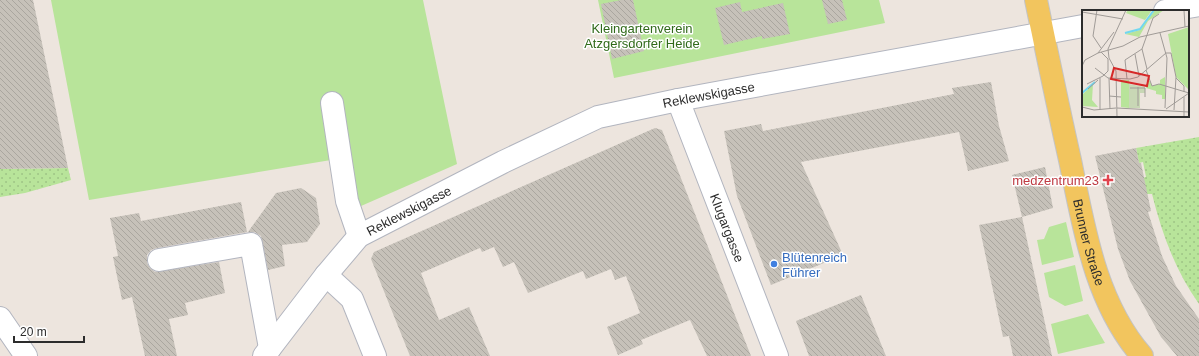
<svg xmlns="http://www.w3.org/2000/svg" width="1199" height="356" font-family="Helvetica,sans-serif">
<defs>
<pattern id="park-dots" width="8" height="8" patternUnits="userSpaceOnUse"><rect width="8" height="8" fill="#b8e49a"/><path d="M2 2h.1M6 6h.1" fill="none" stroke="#9ec485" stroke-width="1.8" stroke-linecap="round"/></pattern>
<pattern id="building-back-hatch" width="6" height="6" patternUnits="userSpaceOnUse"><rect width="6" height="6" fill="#c6c1b9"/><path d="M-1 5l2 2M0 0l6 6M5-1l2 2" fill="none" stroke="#aaa69f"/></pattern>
</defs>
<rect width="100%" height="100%" fill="#ede5de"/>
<!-- grass -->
<path fill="#b8e49a" d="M51,0H423L457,164L345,213L331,160L89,200Z
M598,0H879L885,23L614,78Z
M1066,222L1074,257L1042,265L1037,240L1044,239L1049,227Z
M1075,265L1083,301L1065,306L1049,297L1044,273Z
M1088,314L1105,343L1058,354L1051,324Z"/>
<!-- park -->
<path fill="url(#park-dots)" d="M1199,137V304C1175,270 1162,234 1152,194H1145L1142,178L1146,177L1143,162L1139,163L1136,148Z
M68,168L71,180L25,193L0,197V169Z"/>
<!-- building -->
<path fill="url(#building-back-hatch)" d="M0,0H33L68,168L0,169Z
M621,0H633L644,51L612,59L601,4Z
M822,0H842L847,20L828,24Z
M740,2L742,12L783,3L790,34L762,39V36L724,45L715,8Z
M991,82L999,126L1009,161L968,171L959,132L801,162L843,255L771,285L737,196L724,131L761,124L763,131L954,94L952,88Z
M655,128L662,130L751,356H707L690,320L641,340L643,344L618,355L607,327L640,313L626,276L615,280L611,269L586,279L583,271L528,293L514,262L503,267L494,247L482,252L480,248L421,273L439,320L469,307L490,356H410L371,259L374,252Z
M1136,148L1139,163H1141L1151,211L1148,212L1162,256L1176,286L1199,319V356H1177L1161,337L1130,281L1118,249L1095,156Z
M1045,167L1053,208L1022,217L1012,175Z
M301,188L316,198L320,224L307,242L282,245L285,266L268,270L261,236L255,232H248L276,193Z
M241,202L247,232L157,248L151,250L147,255V263L150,268L155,272L219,262L225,293L185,303L188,315L169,319L177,356H145L132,297L122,300L113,257L118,256L110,218L139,213L141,221Z
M1022,217L1046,328L1052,356H1013L1009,336L1003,337L979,225Z
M861,295L886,356H809L796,321Z"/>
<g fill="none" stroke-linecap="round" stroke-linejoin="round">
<defs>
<g id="minor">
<path d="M1165,11L1199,5"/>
<path id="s1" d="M678,100L777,356"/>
<path d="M332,103L347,201L359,236"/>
<path d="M159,260L251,244L270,348"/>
<path d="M326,275L352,299L375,356"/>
<path d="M0,318L26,356"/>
<path id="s2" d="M264,356L326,275L359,236L503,162L598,117L678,100L1083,26"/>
</g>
<g id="major">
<path id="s3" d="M1036,0C1047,53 1058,107 1070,160C1084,228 1095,302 1142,356"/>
</g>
</defs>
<!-- minor casing -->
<use href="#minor" stroke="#b2b5bf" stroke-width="24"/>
<!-- major casing -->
<use href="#major" stroke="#c4c4c4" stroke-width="24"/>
<!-- minor -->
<use href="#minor" stroke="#fff" stroke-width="22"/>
<!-- major -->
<use href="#major" stroke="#f2c55e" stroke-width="22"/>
</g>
<!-- markers -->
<path fill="#e0444e" stroke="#fff" stroke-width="1.5" d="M1106 174h4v4h4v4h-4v4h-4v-4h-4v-4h4z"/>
<circle fill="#3f7fe0" stroke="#fff" stroke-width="1.5" cx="774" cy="264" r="4"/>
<g text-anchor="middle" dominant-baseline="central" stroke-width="3" stroke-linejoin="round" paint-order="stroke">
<!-- park labels -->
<g font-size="13" fill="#306a1a" stroke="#fff">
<text x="642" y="28">Kleingartenverein<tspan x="642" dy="15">Atzgersdorfer Heide</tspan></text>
</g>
<!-- street labels -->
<g font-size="13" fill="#2c2c2c" stroke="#fff">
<text stroke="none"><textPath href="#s2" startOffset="533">Reklewskigasse</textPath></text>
<text stroke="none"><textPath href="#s2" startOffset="209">Reklewskigasse</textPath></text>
<text stroke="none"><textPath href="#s1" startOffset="137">Klugargasse</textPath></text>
<text stroke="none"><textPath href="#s3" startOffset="248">Brunner Straße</textPath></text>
</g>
<!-- health labels -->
<g font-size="13" fill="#be3a42" stroke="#fff" text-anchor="end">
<text x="1099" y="180">medzentrum23</text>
</g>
<!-- shop labels -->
<g font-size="13" fill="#366cbe" stroke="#fff" text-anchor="start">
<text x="782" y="257">Blütenreich<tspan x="782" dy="15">Führer</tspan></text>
</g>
</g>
<!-- overview -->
<g transform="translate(1082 10)">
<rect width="107" height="107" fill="#ede5de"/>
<path d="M39,70H47V98L39,97ZM11,74L10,90L16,97L0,96V85Z" fill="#b8e49a"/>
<path d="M47,74L63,77V83H58V98H47Z" fill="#c8d7b5"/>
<path d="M46,0H70L63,10L44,3ZM73,0H82L66,11L57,27L43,24L58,20ZM107,17V80L94,67L86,24ZM83,67V89H80V85L74,84V81L64,78L66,71L64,70L68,71L70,76L78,74V70Z" fill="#b8e49a"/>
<path fill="none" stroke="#70d7f0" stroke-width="2" d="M43,23L58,19L72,0M0,83L13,72"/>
<path fill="none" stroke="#a09b97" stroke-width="1" d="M102,0L103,17M0,2L41,9M78,23L85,48L83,98M11,26L15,0M11,26L19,38M60,39L65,59M16,43L41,36L58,27L107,16M84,43H89L94,67L92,100M53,44L57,66M0,56L3,50L16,43L32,22M13,58L26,68L48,69L56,67L84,43M64,60L70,76L77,74L107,83M18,68V100M27,68L28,99M94,68L102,76V82M45,69L43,50L60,39L71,8L77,4M5,74L21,66L26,61V49L19,42M48,78H63V87M6,79L16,70M27,86L39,87M56,96V77M0,97L12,100L34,98M35,98L107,102M84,99L107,83M35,107L34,61L27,48L26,39L44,0M102,107V87"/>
<path fill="#d62828" fill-opacity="0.15" stroke="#d62828" stroke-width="2" d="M32,58L67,66L65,76L29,69Z"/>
<rect width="107" height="107" fill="none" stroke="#2c2c2c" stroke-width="2"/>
</g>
<!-- scale -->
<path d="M14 336v6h70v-6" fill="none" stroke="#2c2c2c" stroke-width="2"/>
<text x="20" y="336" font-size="12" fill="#2c2c2c" stroke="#ffffff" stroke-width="3" paint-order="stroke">20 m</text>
</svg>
